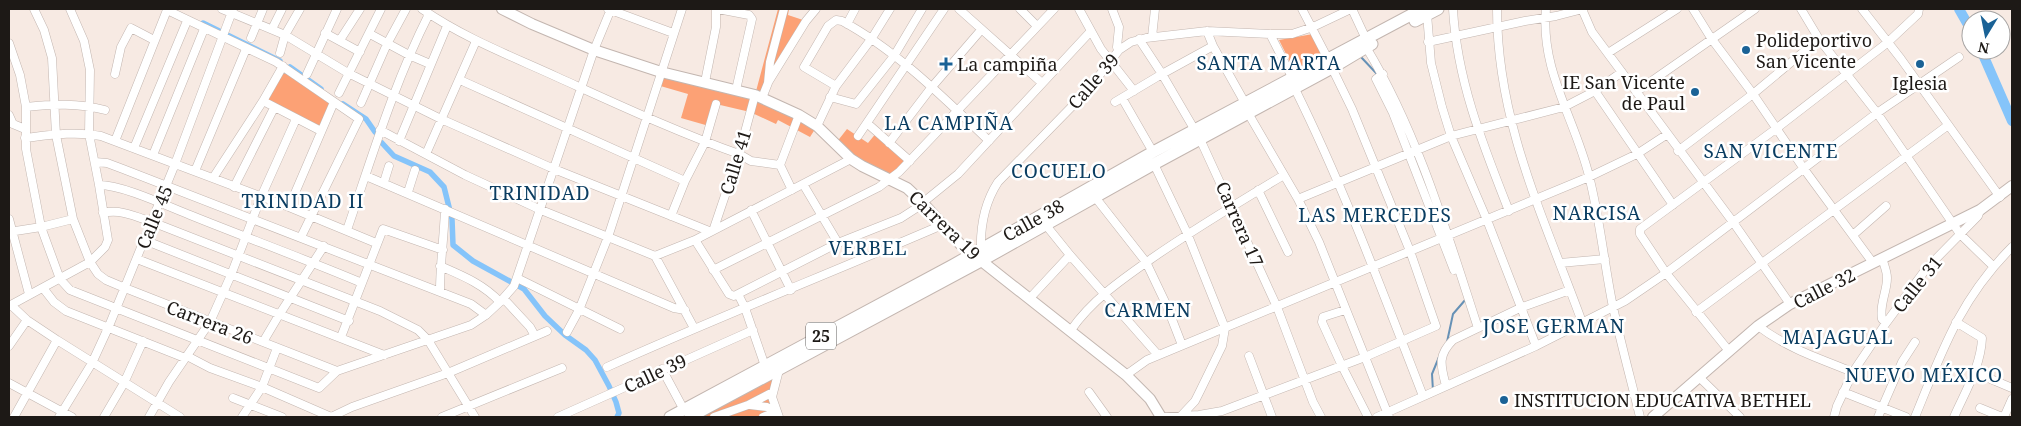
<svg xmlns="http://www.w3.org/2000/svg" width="2021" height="426" font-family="'Noto Serif',serif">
<rect width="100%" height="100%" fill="#f7eae3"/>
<!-- green -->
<path fill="#fca175" d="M778,9H789L788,15L806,21L763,98L817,126L810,137L778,120L776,124L750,112L716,104L709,126L681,118L688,94L657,85L661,72L755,95Z
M1313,34L1322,56L1294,70L1279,40Z
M283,66L334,102L321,131L263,101Z
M847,129L868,143L877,132L910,161L890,180L836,143Z
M779,370L773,392L777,412L763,417H690Z"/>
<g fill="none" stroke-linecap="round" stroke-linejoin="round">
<!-- stream -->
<path stroke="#6691b6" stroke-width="2" d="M1360,56L1377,74
M1405,135L1411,148
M1415,156L1440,223
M1447,342L1453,314L1466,299
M1433,391L1432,374L1439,357"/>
<!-- canal -->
<path stroke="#85c4fa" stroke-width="5.5" d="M203,23L280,61
M290,67L321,89
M343,104L366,119L375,132
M382,143L394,156L430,172L444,187L452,219L453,245L473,261L524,289L545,316L565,335L586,350L595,360L609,386L616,402L619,413L617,417"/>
<!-- river -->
<path stroke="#85c4fa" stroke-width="10" d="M1959,9L1971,30
M1981,50L2012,121"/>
<defs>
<path id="minor" d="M34,9L44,30L52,58L56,135L73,219L90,262L98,274L106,280L125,288L337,371
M222,9L285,35L348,73L441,119L554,169L709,231
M422,9C464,38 511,56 557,77C617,104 677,132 739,154L751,161L780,165L792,190
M608,9L673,33
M718,9L749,15L752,19L736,90
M959,9L1042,83
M1020,9L1037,26
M1079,9L1101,49L1134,91
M1112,9L1119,27L1117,47
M1302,9L1328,59
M1352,9L1366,39
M1453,9C1457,81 1483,145 1509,211
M1497,9C1497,123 1544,218 1582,322
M1546,9C1540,70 1575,119 1589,176C1600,219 1604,263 1613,307C1621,344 1631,380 1640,417
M1582,9L1592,32L1733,222L1790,304
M1693,9L1711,38L1753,94L1804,169L1873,263
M1801,9L1819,39L1877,113L1960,234L1993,266
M1862,9L1901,59L2000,197
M1427,14L1431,63L1442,107L1451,136L1487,220L1536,346
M847,24L855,9
M272,29L282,9
M1207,31L1213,46L1245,103
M325,33L360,52
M370,34L409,55L430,64
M1270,34L1293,79
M1152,37L1155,9
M251,38L263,9
M1139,39L1162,74L1200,139L1277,307L1313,402L1321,417
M340,40L360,9
M1428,42L1525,21L1556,16L1583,9
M9,43L20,75L26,107V149L41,227L60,279L70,290L319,388L337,371L471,325L486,315L500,302L514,286L594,50L611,9
M1366,47C1418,133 1447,233 1478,328
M280,53L285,35L300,9
M1608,53L1677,9
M115,74L121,47L131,28L154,40
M307,74L337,9
M1383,74L1376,79L1393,113L1454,270
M460,80L685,181
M769,81L806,21L816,9
M705,82L716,27V9
M836,86L804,67L828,26L836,20L842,21C896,50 944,98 989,141
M1295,89C1344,188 1383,293 1423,396
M1595,91L1673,205
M1636,92L1755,9
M339,93L381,9
M830,97L856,104L894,56L922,9
M762,98L768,83L770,62L784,9
M1122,98L1153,152
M263,101L321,131
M1115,102L1162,74L1213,46
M361,103L387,44L406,9
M26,107C53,104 78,103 105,110
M1248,113L1298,199L1319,242L1389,417
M9,115L13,124
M13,124L25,129
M868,124L910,161
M817,126L836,86L872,38L890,9
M380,130L465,175L541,210L655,256L694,328
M858,136L944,9
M25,138C50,135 76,131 101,136L289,207L376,243
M115,141L167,10L276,62L359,119L301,237
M399,141L447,26
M889,143L931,88L981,30
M134,148L187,21
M1678,151L1753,94L1819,39
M426,154L476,41
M153,155L204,29
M95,162L107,163L123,169L471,304L486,315
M1154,164L1187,233L1225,328L1222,346L1200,391L1195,401L1180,417
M780,165L799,115
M195,171L246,49
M366,176L674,308L685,310
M213,178L263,101L283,66
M384,182L389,166
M803,184L838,243
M99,185C123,185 167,206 190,215C247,238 305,259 362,283
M234,187L274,108
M1258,190L1288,252
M408,192L415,170
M1095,197L1146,262L1166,304L1182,345
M1298,199L1451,136L1564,107L1595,91L1622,72
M289,207L334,102
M751,210L791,290
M103,213C120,209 135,216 152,222L380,311L418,330L428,340L475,417
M671,216L685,181L705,142L716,104
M9,219L29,294
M1045,224L1070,255L1158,355
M714,228L739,154L755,95
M347,230C372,157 394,83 429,14
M9,232L41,227L73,219
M1853,235L1886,206
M144,240L349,321
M695,240L729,294L734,296L738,294L745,308L765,366
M981,252C980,228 985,202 998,182L1088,90L1119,50L1131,42L1146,38L1207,31L1270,34H1292L1313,27L1351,9
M655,256L695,240L851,159
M1882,258C1884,265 1887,271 1887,278C1887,292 1879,305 1882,319L1886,323
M137,259L384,355
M1560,263L1605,259
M440,266C463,276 483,284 500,302
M713,270L879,187L899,172L1054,9
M517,278L620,329
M43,288L54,302L66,311L185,358
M440,291C440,264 444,237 445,209
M738,294L838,243L901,218L915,209L958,174L1090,32
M1030,298L1070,255
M504,299L530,327L535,336
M11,305L27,320L57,340L180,417
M9,306L90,262L105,247L108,240L99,185L89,134L90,70L84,41L70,9
M1345,310L1323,317L1322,322L1342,366L1368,417
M1696,312L1947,126
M1758,326C1787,348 1820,359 1853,372
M1071,330C1092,300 1121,280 1151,259C1194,229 1239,202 1284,175
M567,332L579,310L608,237L682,9
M341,337L383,229L443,250
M263,342L279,315L324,246
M9,346L27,320
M1729,351L1666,273L1640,234V229L1777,128L1887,43L1918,14L1919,9
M187,356L210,368L262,387L331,417
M1249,356L1272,417
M607,367C718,317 831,273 942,225
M662,369L684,410
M779,370L772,397L779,417
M1974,372L2012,388
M1126,375L1147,360L1589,177L1637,154L1666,135
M1699,377L1740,417
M9,383L72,417
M1446,386C1441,366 1437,356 1453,340L1520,308L1570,290
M1089,392L1107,417
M1843,392L1906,417
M233,398L282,417
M750,405L767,407L777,412
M1980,408L2002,417
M14,417L57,340
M59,417L92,363L109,326L175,164L233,9
M104,417L124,383L143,341
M149,417L169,382L210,322L231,275L261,197L296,119
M242,417L262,387L277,348
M331,417L352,407L448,373L547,331
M442,417L562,368
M558,417L753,330
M714,417L748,405L773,392
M763,417L777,412
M1162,417L1199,415L1222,411L1365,357L1436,326L1410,251L1352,109L1332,68
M1377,417L1536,346L1625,301L1666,273L1877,113L1959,57
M1834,417L1837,406L1853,372L1886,323L1926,269L1978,216L1980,210
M1878,417L1902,362L1915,342
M1915,417C1942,351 1960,299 2012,247
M1954,417C1965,392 1981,366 1982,338L1956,322
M2004,417L2012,399"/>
<path id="major" d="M502,9L532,24L594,50L661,72L755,95L799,115L817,126L851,159L862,166L907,188L923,203L960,244L1126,375L1150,399L1161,417
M1653,417L1758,326L1790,304L1980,210L2012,186"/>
<path id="highway" d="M1415,21L1438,9
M670,417L953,265L1153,152L1422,9
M690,417L981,261L1154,164L1332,68L1372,44"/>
</defs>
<!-- minor casing -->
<use href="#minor" stroke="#c3b6b0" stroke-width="9"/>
<!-- major casing -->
<use href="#major" stroke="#c3b6b0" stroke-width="12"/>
<!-- highway casing -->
<use href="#highway" stroke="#c3b6b0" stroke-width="13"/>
<!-- minor -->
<use href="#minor" stroke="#fff" stroke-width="8"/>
<!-- major -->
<use href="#major" stroke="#fff" stroke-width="10"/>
<!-- highway -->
<use href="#highway" stroke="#fff" stroke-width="11"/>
</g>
<!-- markers -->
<g fill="#1a6296" stroke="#fff" stroke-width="2">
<circle cx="1746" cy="50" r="5"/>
<path d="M943.5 56.5h5v5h5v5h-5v5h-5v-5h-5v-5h5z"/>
<circle cx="1920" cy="64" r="5"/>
<circle cx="1695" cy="92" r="5"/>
<circle cx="1504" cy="400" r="5"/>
</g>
<g text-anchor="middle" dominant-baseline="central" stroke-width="5" stroke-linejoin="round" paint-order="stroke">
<!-- shield labels -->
<rect fill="#fff" stroke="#615e5c" stroke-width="1" x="806" y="322.5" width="30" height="27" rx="4"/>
<g font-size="16" font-weight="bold" fill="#1d1916">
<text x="821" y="336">25</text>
</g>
<!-- poi labels -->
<g font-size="18" fill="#1d1916" stroke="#fff" text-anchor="start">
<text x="1756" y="40">Polideportivo<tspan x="1756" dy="21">San Vicente</tspan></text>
<text x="957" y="64">La campiña</text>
<text x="1685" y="82" text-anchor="end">IE San Vicente<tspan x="1685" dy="21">de Paul</tspan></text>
<text x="1920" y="83" text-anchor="middle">Iglesia</text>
<text x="1514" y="400">INSTITUCION EDUCATIVA BETHEL</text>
</g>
<!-- street labels -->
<g font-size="18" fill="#1d1916" stroke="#fff">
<text transform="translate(1093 81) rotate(-49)">Calle 39</text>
<text transform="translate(735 162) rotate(-73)">Calle 41</text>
<text transform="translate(154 217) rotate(-68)">Calle 45</text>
<text transform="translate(1033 220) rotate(-29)">Calle 38</text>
<text transform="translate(1240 224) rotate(66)">Carrera 17</text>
<text transform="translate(945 225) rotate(44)">Carrera 19</text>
<text transform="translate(1917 284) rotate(-51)">Calle 31</text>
<text transform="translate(1824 288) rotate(-27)">Calle 32</text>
<text transform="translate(210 322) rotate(21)">Carrera 26</text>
<text transform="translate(655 373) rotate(-25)">Calle 39</text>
</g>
<!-- neighbourhood labels -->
<g font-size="19" letter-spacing="1" fill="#0b3d61" stroke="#fff">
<text x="1269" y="63">SANTA MARTA</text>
<text x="949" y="123">LA CAMPIÑA</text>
<text x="1771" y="151">SAN VICENTE</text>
<text x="1059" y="171">COCUELO</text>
<text x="540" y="193">TRINIDAD</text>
<text x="303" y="201">TRINIDAD II</text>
<text x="1597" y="213">NARCISA</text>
<text x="1375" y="215">LAS MERCEDES</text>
<text x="868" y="248">VERBEL</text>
<text x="1148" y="310">CARMEN</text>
<text x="1554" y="326">JOSE GERMAN</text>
<text x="1838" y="337">MAJAGUAL</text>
<text x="1924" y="375">NUEVO MÉXICO</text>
</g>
</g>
<!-- border -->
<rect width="2021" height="426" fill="none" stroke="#1d1916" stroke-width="20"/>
<!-- north arrow -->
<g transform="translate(1986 35) rotate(190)"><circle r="24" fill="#ffffff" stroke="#a5a3a2"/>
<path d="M0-4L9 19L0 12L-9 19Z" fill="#1a6296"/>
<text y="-8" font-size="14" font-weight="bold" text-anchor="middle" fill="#1d1916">N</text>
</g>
</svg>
